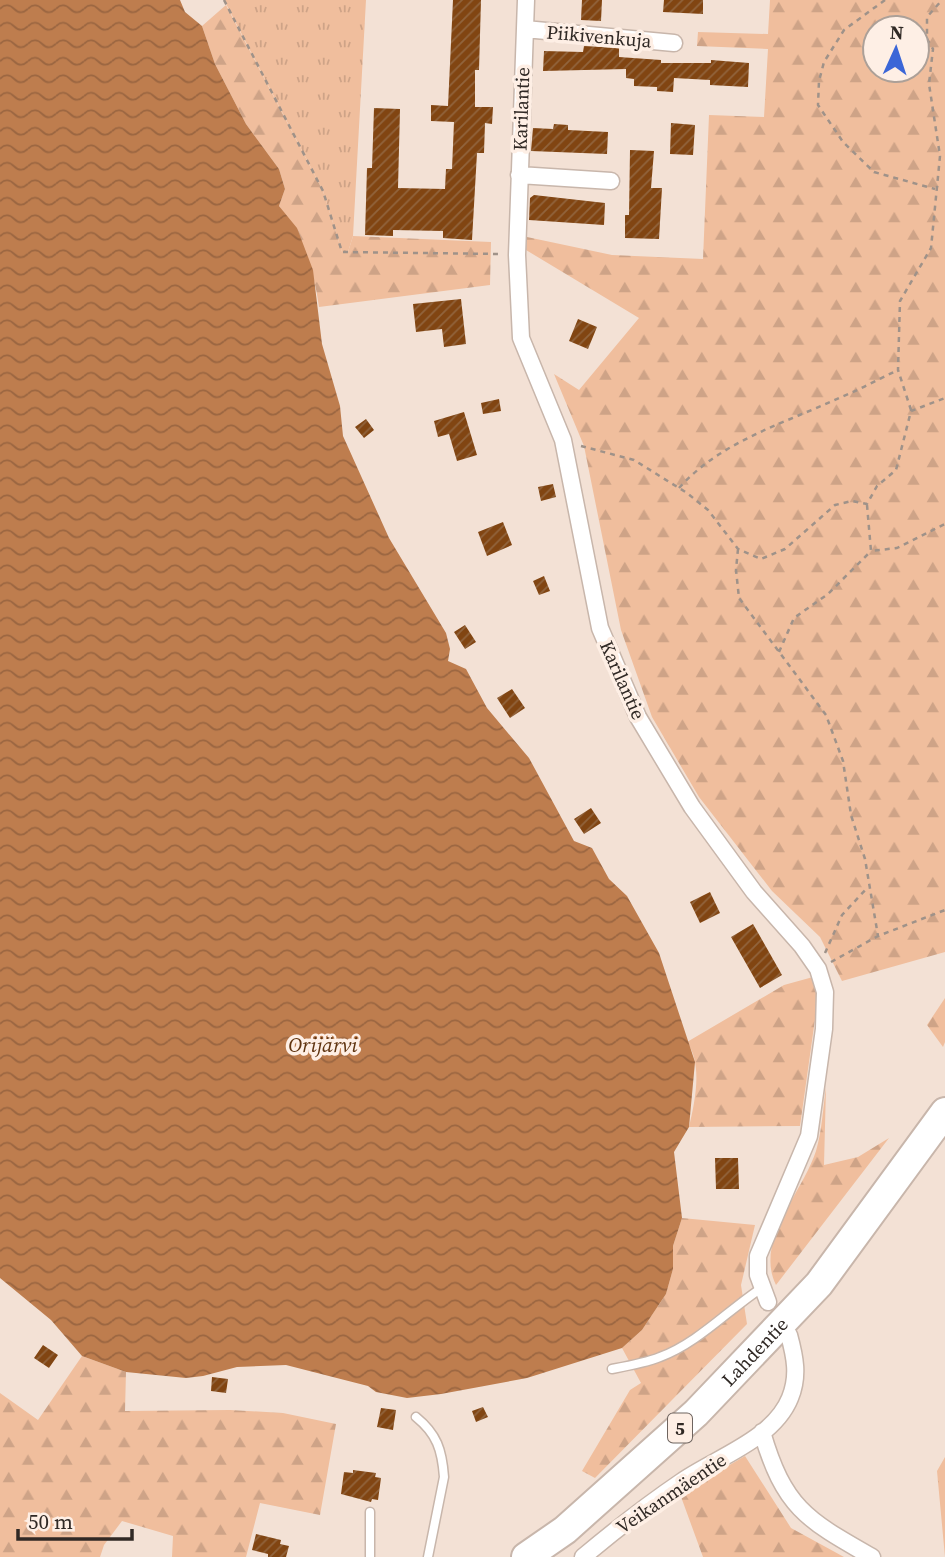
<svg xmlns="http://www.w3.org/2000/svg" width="945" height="1557" font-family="'Source Serif 4',serif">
<defs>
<pattern id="grass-tufts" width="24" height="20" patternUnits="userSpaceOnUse" patternTransform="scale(1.75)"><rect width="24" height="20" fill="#f0be9d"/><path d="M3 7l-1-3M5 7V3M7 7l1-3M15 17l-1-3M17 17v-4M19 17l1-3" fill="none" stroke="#cea387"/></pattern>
<pattern id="forest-firs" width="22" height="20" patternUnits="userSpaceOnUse" patternTransform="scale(1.75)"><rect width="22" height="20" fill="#f0be9d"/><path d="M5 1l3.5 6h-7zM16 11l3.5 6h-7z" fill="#cea387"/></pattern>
<pattern id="water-waves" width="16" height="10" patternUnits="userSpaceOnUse" patternTransform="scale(1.75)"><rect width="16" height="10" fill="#be7d4e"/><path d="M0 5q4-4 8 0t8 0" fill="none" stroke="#9b6641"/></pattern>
<pattern id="building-hatch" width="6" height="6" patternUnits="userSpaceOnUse" patternTransform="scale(1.75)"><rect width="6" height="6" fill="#814512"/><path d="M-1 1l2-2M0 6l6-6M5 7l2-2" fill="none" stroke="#91643d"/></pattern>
</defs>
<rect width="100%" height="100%" fill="#f3e1d5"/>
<!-- grass -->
<path fill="url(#grass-tufts)" d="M224,0H366L353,236L348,252H342L323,191Z"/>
<!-- forest -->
<path fill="url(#forest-firs)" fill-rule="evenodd" d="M770,0H945V952L842,981L820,937L772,891L699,797L652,717L621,630L584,446L554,374L579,390L639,318L526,250L527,237L612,255L703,259L709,115L764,117L768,49L697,46L698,32L768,34ZM875,28H917V70H875Z
M226,5L323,191L342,252H348L353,236L491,242L490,285L319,307C314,269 302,236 279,206L285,189L279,169L246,124L215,64L202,26Z
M813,977L818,998L800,1126L689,1127C695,1101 703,1065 687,1042L784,985Z
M945,998V1042L943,1047L927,1025Z
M826,1087L824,1165L858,1157L889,1138L776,1285C754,1241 803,1192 816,1151C822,1131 823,1108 826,1087Z
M682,1218L755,1225L741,1285L747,1324L595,1478L582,1471L630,1390L641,1383L622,1348L642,1330L666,1294L673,1269V1246Z
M82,1356L126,1372L125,1411L230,1410L283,1413L336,1424L320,1515L260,1503L246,1557H172L173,1536L122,1521L104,1545L100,1557H0V1393L38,1420Z
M745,1456L791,1528L844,1557H703L680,1494Z
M945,1457V1557L937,1471Z"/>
<!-- water -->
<path fill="url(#water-waves)" d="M0,0H180L185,12L202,26L215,64L246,124L279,169L285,189L279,206L297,228L313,270L322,344L340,406L343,436L389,538L446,633L450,649L448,661L466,669L487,708L529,758L574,841L592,848L609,879L627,896L659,953L695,1062L689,1127L674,1152L682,1218L673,1246V1269L666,1294L642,1330L622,1348L527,1378L441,1394L407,1398L376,1392L368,1386L286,1365L237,1367L203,1376L186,1378L126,1372L82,1356L51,1320L0,1278Z"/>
<!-- building -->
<path fill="url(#building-hatch)" d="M453,0H481L479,70H475V107H493L492,124L485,123L484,153H477L472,240L443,238V231L393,230V236L365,235L367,168H372L374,108L400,109L398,188L445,189L446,169H452L454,122L431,121V105L448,106Z
M582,0H602L601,21L581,20Z
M664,0H703V14L663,12Z
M584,46L619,48V57L661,60V63H711V60L749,63L748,87L710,85V80L674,78L673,92L657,91V87L634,86V79L626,78V69L543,71L544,51L583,52Z
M671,123L695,125L693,155L670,154Z
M554,124L568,125V130L608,132L607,154L531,151L533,128L553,129Z
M630,150L654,151L651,188H662L659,239L625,238V215H629Z
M534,195L605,203L604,225L529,220L530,198Z
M461,299L466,344L444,347L442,329L416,332L413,304Z
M578,319L597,327L588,349L569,341Z
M499,399L501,411L483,414L481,403Z
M464,412L477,455L457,461L449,434L438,437L434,421Z
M366,419L374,430L364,438L355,427Z
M553,484L556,497L541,501L538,487Z
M503,522L512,545L487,556L478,532Z
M544,576L550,591L539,595L533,581Z
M465,625L476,642L465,649L454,632Z
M512,689L525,708L510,718L497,698Z
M591,808L601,823L584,834L574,819Z
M710,892L720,913L700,923L690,902Z
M753,924L782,975L760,988L731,937Z
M715,1158H738L739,1189H716Z
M43,1345L58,1355L49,1368L34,1358Z
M212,1377L228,1379L226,1393L211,1391Z
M483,1407L488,1417L476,1422L472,1411Z
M381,1408L396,1410L393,1430L377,1427Z
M353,1470L376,1473L375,1477L381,1478L378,1500L372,1499L371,1502L341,1494L344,1472L353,1473Z
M256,1534L281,1540L280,1544L289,1546L286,1557H268V1554L252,1550Z"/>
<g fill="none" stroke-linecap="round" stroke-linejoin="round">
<defs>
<path id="lane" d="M612,1369C628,1366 645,1363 660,1357C698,1343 729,1309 763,1287
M416,1417C437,1434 442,1450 444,1477L428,1557
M370,1557V1512"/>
<path id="street" d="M526,0L517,255L521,338L563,440L600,628L638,717L692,807L754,892L802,946L818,969L825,992L824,1029L809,1136L758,1256V1275L768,1302
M525,29L674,43
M519,175L611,181
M762,1432C784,1508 807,1520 872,1557
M583,1557C614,1531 647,1505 681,1482C715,1458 773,1440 790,1398C799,1376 795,1357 789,1335"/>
<g id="highway">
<path id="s1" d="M526,1557L565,1530L696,1413L819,1284L945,1112"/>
</g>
</defs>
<!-- lane casing -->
<use href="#lane" stroke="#c8b6ab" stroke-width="11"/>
<!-- street casing -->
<use href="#street" stroke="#c8b6ab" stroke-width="19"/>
<!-- highway casing -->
<use href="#highway" stroke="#c8b6ab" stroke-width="32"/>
<!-- path -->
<path stroke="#9f9289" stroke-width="2.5" stroke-dasharray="5 5" stroke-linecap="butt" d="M224,0L323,191L342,252L501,254
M885,0L844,30L824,62L819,81L818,105L843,142L874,172L935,189
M911,410L898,370L900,301L931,248L940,156L929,84L933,49L927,39V17L942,0
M581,446L634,460L687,493L708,510L738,549L761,559L785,549L835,505L852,501L867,504L877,486L896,470L911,411L945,398
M679,488C721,441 783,424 839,398C859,390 879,379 898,370
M867,505L871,551L897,548L945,524
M738,549L736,570L739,598L826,715L843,761L851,815L865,859L878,936
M779,652L794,618L828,594L871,551
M825,953L842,915L868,887
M831,962L878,936L945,910"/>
<!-- lane -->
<use href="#lane" stroke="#fff" stroke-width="8"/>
<!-- street -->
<use href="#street" stroke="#fff" stroke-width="16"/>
<!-- highway -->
<use href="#highway" stroke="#fff" stroke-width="28"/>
</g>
<g text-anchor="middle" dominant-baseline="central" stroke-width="7" stroke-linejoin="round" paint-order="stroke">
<!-- shield labels -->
<rect fill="#feefe5" stroke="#6e645f" stroke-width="2" x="668" y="1413.5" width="24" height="29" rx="5"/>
<g font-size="18" font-weight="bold" fill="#302925">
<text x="680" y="1428">5</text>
</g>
<!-- street labels -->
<g font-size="19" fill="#302925" stroke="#feefe5">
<text transform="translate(599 36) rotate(5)">Piikivenkuja</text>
<text transform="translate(521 109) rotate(-88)">Karilantie</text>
<text transform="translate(623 680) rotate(66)">Karilantie</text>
<text stroke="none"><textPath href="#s1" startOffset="308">Lahdentie</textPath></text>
<text transform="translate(671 1493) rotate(-34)">Veikanmäentie</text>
</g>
<!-- water labels -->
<g font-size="21" font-style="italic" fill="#5f330f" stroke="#feefe5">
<text x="323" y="1044">Orijärvi</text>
</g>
</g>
<!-- north arrow -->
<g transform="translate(896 49) rotate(3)"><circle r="33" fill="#feefe5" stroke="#aca098" stroke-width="2"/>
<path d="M0-5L12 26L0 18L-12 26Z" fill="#3b66d7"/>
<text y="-10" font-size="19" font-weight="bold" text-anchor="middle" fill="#302925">N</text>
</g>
<!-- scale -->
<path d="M18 1529v10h114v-10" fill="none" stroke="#302925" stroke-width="3.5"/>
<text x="28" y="1529" font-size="21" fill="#302925" stroke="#feefe5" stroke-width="5" paint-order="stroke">50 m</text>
</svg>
